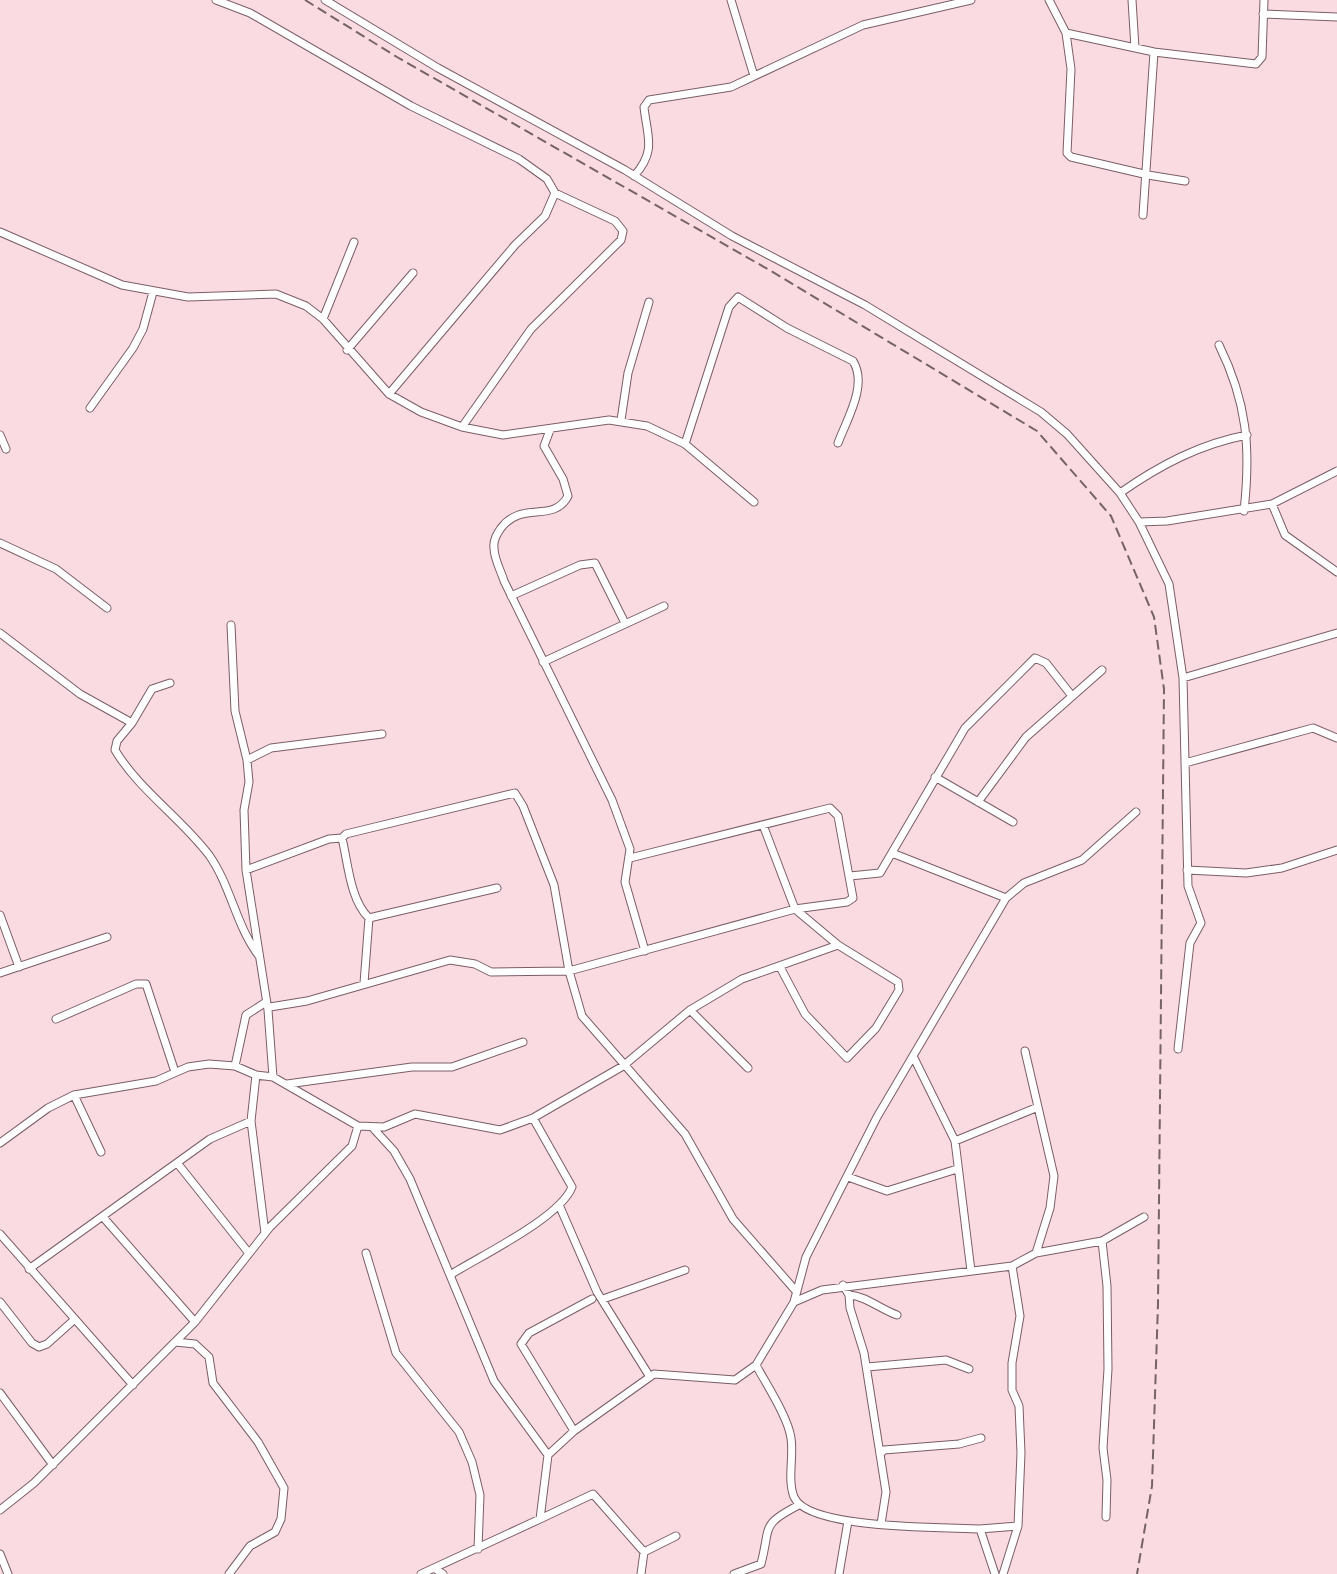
<svg xmlns="http://www.w3.org/2000/svg" width="1337" height="1574" font-family="Commissioner,sans-serif">
<rect width="100%" height="100%" fill="#fbdbe2"/>
<g fill="none" stroke-linecap="round" stroke-linejoin="round">
<defs>
<path id="minor" d="M216,0L250,13L411,106L519,159L547,179L555,193L545,216L515,245L389,394
M325,0L438,68L625,170L732,236L865,305L1041,412L1067,434L1120,493L1139,522L1169,584L1183,678L1188,886L1201,923L1190,943L1178,1049
M731,0L754,76
M1049,0L1066,33L1071,69L1067,153L1071,157L1148,175L1185,181
M1132,0L1135,48
M1263,14L1337,17
M1066,33L1154,52L1256,64L1262,57L1264,0
M634,176C657,151 647,136 644,107L649,100L731,87L863,25L971,0
M1143,215L1154,52
M0,232L122,285L188,297L276,294L306,306L323,319L389,394L421,412L462,427L503,435L609,420L647,426L685,444L754,502
M323,319L354,242
M1219,345C1247,402 1251,448 1244,511
M347,350L413,273
M90,408L133,348L143,329L153,292
M621,420L628,373L649,302
M462,427L531,329L621,240L623,231L615,221L555,193
M550,430L544,446L563,479L568,496C553,524 522,500 501,528C497,534 493,540 494,548C494,559 501,571 504,581L612,800L630,849L625,882L645,951
M0,435L6,449
M685,444L729,307L738,297L787,328L853,361C868,385 847,419 838,443
M1120,493C1160,465 1200,444 1247,435
M1272,504L1285,535L1337,572
M1139,522L1167,521L1272,504L1337,471
M0,543L56,569L107,608
M511,596L580,565L595,563L625,623
M231,625L235,711L247,760L249,782L244,810L246,870L268,1010
M0,633L80,694L132,723L117,741L115,750C139,790 181,818 209,855C231,886 236,926 259,956
M543,662L664,606
M1183,678L1337,633
M132,723L152,689L170,683
M247,760L271,748L382,734
M1185,763L1313,728L1337,738
M935,777L1013,822
M978,802L1026,737L1102,670
M763,825L795,909L838,945L898,982L899,990L876,1028L847,1058L805,1014L780,967
M342,838C348,863 350,900 369,918L364,983
M892,853L1006,898
M246,870L329,839L342,838L346,834L515,793L523,806L554,885L569,971L582,1016L685,1134L733,1219L795,1290
M1187,870L1246,873L1282,868L1337,850
M850,876L880,873L965,728L1035,658L1046,663L1072,696
M0,915L19,967
M369,918L497,888
M0,973L107,937
M690,1010L748,1068
M56,1019L136,984H146L175,1072
M914,1058L955,1141L971,1271
M235,1066L246,1015L266,1002
M256,1075L251,1121L265,1233
M273,1077L268,1010L270,1007L307,1001L450,960L475,964L491,972L569,971L795,909L847,902L853,898L838,816L830,808L630,858
M287,1084L412,1067H452L523,1042
M74,1095L101,1152
M533,1118L623,1066L690,1010L742,979L838,945
M373,1128L394,1151L410,1179L494,1381L548,1455
M955,1141L1038,1107
M0,1143L48,1108L74,1095L156,1081L188,1067L209,1064L235,1066L256,1075L273,1077L358,1126L384,1127L415,1114L500,1130L533,1118L572,1187C560,1218 480,1256 450,1275
M178,1164L248,1252
M848,1177L887,1191L957,1169
M560,1207L597,1292L650,1377
M103,1217L195,1322
M0,1234L133,1385
M1102,1241L1107,1286L1108,1369L1103,1448L1107,1480L1106,1517
M366,1253L396,1353L459,1432L472,1462L480,1495L478,1549
M1036,1253L1102,1241L1144,1217
M1012,1266L1036,1253L1050,1208L1054,1176L1025,1051
M29,1269L210,1139L251,1121
M843,1285L849,1295L850,1308L864,1353L886,1492L881,1524
M849,1295C866,1296 880,1309 897,1315
M603,1299L685,1270
M0,1302L32,1343L39,1347L47,1344L75,1319
M794,1302L806,1257L877,1117L1006,898L1024,883L1082,860L1136,812
M175,1342L195,1344L209,1357L213,1383L258,1442L284,1488L281,1519L275,1532L250,1546L229,1574
M756,1365C766,1384 788,1417 791,1438C794,1456 787,1479 794,1497C808,1530 946,1527 980,1529
M867,1367L946,1360L969,1369
M0,1393L53,1465
M574,1431L521,1344L529,1333L592,1299
M880,1454L884,1450L959,1444L981,1438
M0,1510L34,1483L195,1322L270,1227L352,1146L358,1126
M540,1519L593,1494L644,1552L676,1536
M0,1554L8,1574
M434,1568L443,1574
M421,1574L540,1519L548,1455L574,1431L654,1374L735,1380L756,1365L794,1302L822,1290L1012,1266L1020,1316L1012,1363V1390L1019,1406L1021,1453L1018,1526L1003,1574
M641,1574L644,1552
M734,1574L761,1564C771,1526 760,1525 799,1505
M839,1574L848,1521
M995,1574L980,1529L1018,1526"/>
</defs>
<!-- minor casing -->
<use href="#minor" stroke="#7a5e66" stroke-width="9"/>
<!-- minor -->
<use href="#minor" stroke="#fff" stroke-width="7"/>
<!-- rail -->
<path stroke="#766367" stroke-width="2" stroke-dasharray="10 5" stroke-linecap="butt" d="M305,0L397,57L771,271L1037,431L1111,516L1154,617L1164,689L1158,1304L1152,1486L1137,1574"/>
</g>
</svg>
